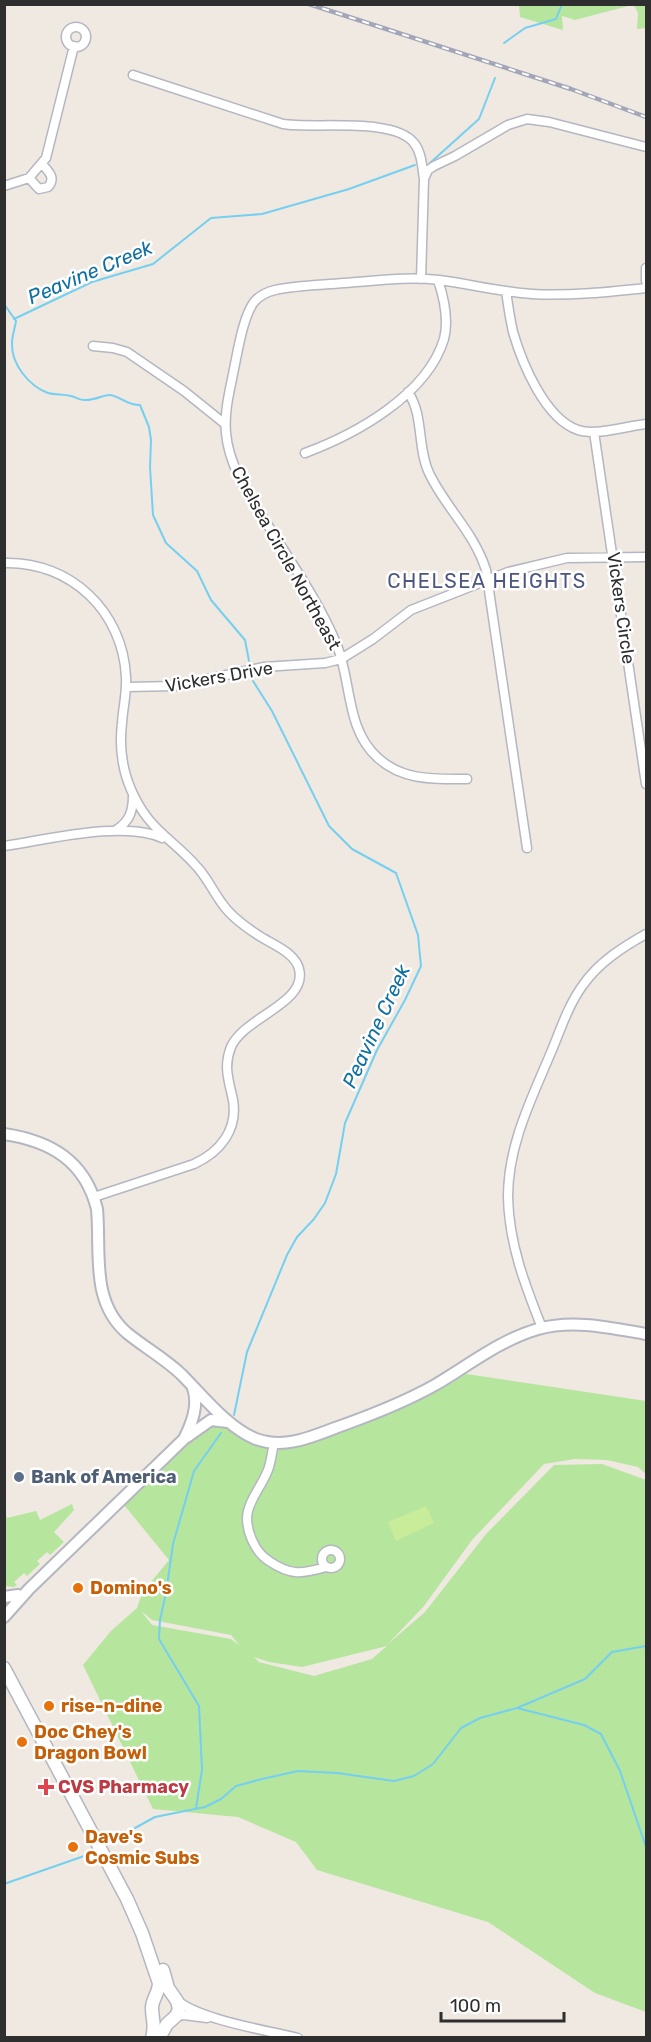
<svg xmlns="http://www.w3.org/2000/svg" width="651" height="2042" font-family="Rubik,sans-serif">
<rect width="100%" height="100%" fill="#efe9e1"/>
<!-- green -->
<path fill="#b6e59e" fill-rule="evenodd" d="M519,5V4L632,5L575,20L562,16L563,30L520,17Z
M634,5H646V28L637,29L638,13Z
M460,1373L646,1401V1474L638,1467L607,1460L575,1459L544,1464L472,1540L424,1606L388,1644L425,1612L486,1534L554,1465L602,1464L646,1480V2012L595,1993L488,1922L317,1870L296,1842L238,1817L153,1809L83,1665L111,1631L137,1608L142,1593L169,1560L120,1500L208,1426L217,1423L260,1438L303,1436L380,1414ZM141,1611L152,1620L231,1635L240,1646L231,1639L152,1625ZM387,1646L372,1659L314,1676L259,1662L254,1657L269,1662L302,1667Z
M72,1504L74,1510L54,1532L64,1542L50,1555L47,1552L37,1561L40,1564L27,1576L24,1573L14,1582L17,1585L14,1587L5,1586V1511L7,1518L36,1511L40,1520Z"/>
<!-- pitch -->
<path fill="#c9ec9a" d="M426,1506L434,1523L396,1541L388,1522Z"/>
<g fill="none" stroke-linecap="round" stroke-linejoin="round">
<!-- stream -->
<path stroke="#75cff0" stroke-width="2" d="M504,43L525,28L556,19L562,4
M430,163L479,119L495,78
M4,304L16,321C15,328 12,336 12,343C11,364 29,386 48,393C56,395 63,394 71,396C75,397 79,400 84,400C94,401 105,394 110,395C122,397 126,405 140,405L149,427L151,440L150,467L153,515L166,543L197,571L211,600L245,640L249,661
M14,319L92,282L153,264L211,218L262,214L349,189L415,165
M234,1415L247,1352L287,1255L297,1237L314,1219L325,1203L336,1174L345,1123L377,1050L405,1000L421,966L418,935L396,873L352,849L329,826L272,711L253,681
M517,1708L584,1725L601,1734L620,1771L646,1847
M196,1808L202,1770L199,1706L159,1639L160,1620L166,1593L173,1544L194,1471L221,1433
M104,1845L155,1817L205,1807L221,1799L236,1786L262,1779L298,1771L337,1773L394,1781L414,1776L433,1764L461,1728L480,1718L517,1708L585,1679L612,1652L646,1646
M4,1884L87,1855L96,1849"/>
<defs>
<path id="minor" d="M66 37a10 10 0 1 1 20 0a10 10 0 1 1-20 0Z
M133,75L283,124C315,129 394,117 414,143C422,153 422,167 424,179
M29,178L39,189L48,187C56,178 49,172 42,164
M4,186L29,178L46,158L74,46
M646,268V281
M421,279L424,179L428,170L434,166L455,156L508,125L527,119L549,122L646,147
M506,291C508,305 510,319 513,332C522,363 545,419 578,430C596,436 627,426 646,424
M93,346L113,348L127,352L184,391L225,424
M408,392C424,415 417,448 429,473C445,507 474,532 486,570L527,848
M594,432L646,784
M305,453C356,434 427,395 444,339C449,320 444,298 438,280
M4,563C71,561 123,612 126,677C127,693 123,707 122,723C119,748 123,775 135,798C152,832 175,841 198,868C207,878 213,891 221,902C230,916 244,926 258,935C271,944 295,952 299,969C308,1003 244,1017 231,1047C223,1067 229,1081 233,1100C238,1130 220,1152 194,1164L94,1197
M127,687L175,686L264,667L325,663L341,659L373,639L411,610L508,572L567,558L646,557
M467,779C435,779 403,781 378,758C345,729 352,680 336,643C319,602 292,564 269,527C251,498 229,468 226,433C224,411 230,390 234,369C238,350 243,317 254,302C259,296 267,292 275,290C297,285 322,285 344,283C375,281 408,276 439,280C470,284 501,292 532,294C570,296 609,292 646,288
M116,830C130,821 133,811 133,795
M4,846C46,840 125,820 162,838
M542,1328C525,1285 509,1244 508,1197C508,1144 532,1098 552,1050C561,1028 569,1004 583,985C599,962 623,947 646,934
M274,1443C272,1452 271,1462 268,1470C257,1497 238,1508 252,1540C256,1549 261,1556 269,1561C291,1576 302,1574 326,1567
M322 1559a9 9 0 1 1 18 0a9 9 0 1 1-18 0Z
M177,2000C197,2019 269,2031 298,2038
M176,2016L184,2015L207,2018"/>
<path id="tertiary" d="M4,1134C51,1141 85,1161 97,1209C101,1252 90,1301 127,1333C144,1347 164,1358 181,1374C202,1395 228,1428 256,1439C284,1449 309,1438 335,1428C369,1416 403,1403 435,1385C469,1365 500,1340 538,1329C574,1319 611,1328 646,1334
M187,1437L211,1420L228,1422
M4,1597L18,1595
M4,1617L29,1589L184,1439C192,1423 199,1405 193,1388"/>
<path id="secondary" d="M4,1668L127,1899L142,1933L159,1983C159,1993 152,1999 152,2008C152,2020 156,2024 152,2038
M159,2038L167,2024L176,2016L179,2009L177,2001L168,1988L163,1970"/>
</defs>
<!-- minor casing -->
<use href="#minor" stroke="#b4b7c1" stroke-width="11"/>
<!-- tertiary casing -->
<use href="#tertiary" stroke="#b4b7c1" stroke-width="14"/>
<!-- secondary casing -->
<use href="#secondary" stroke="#b4b7c1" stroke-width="15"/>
<!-- minor -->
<use href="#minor" stroke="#fff" stroke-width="8"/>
<!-- tertiary -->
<use href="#tertiary" stroke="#fff" stroke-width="10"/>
<!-- secondary -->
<use href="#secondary" stroke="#fff" stroke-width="12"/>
<defs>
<path id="rail" d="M309,4L571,89L646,117"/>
</defs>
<!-- rail casing -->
<use href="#rail" stroke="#a3a6b8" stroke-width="4.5"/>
<!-- rail -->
<use href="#rail" stroke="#fff" stroke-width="2" stroke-dasharray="7" stroke-linecap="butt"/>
</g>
<!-- markers -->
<circle fill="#5c6f8a" stroke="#fff" stroke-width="2" cx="19" cy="1477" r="6"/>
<g fill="#e8710a" stroke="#fff" stroke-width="2">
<circle cx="78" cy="1588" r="6"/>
<circle cx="49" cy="1706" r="6"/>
<circle cx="22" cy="1742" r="6"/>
<circle cx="73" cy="1847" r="6"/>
</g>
<path fill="#e0444e" stroke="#fff" stroke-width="2" d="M43 1778h6v6h6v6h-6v6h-6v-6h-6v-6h6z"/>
<g text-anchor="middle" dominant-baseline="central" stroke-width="5" stroke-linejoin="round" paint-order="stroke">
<!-- street labels -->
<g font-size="18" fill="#2e2e2e" stroke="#fff">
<text transform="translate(286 558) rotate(61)">Chelsea Circle Northeast</text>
<text transform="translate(621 608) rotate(82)">Vickers Circle</text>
<text transform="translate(219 677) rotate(-10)">Vickers Drive</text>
</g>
<!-- service labels -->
<g font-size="18" font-weight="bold" fill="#4e5e75" stroke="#fff" text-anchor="start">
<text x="31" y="1477">Bank of America</text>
</g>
<!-- food labels -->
<g font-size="18" font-weight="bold" fill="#c56008" stroke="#fff" text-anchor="start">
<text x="90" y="1588">Domino's</text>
<text x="61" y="1706">rise-n-dine</text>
<text x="34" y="1732">Doc Chey's<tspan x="34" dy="21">Dragon Bowl</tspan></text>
<text x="85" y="1837">Dave's<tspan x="85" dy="21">Cosmic Subs</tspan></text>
</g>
<!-- health labels -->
<g font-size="18" font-weight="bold" fill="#be3a42" stroke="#fff" text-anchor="start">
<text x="58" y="1787">CVS Pharmacy</text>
</g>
<!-- water labels -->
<g font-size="20" font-style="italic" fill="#0d6fa3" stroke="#fff">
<text transform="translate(90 272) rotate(-23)">Peavine Creek</text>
<text transform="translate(376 1026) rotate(-65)">Peavine Creek</text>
</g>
<!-- neighbourhood labels -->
<g font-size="20" letter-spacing="1.5" fill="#4d5680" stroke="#fff">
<text x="487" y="581">CHELSEA HEIGHTS</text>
</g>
</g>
<!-- border -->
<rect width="651" height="2042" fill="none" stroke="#2e2e2e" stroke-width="12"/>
<!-- scale -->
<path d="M441 2012v9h123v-9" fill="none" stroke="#2e2e2e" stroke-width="3"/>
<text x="450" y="2012" font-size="18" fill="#2e2e2e" stroke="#ffffff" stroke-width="4.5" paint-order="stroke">100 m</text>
</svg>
